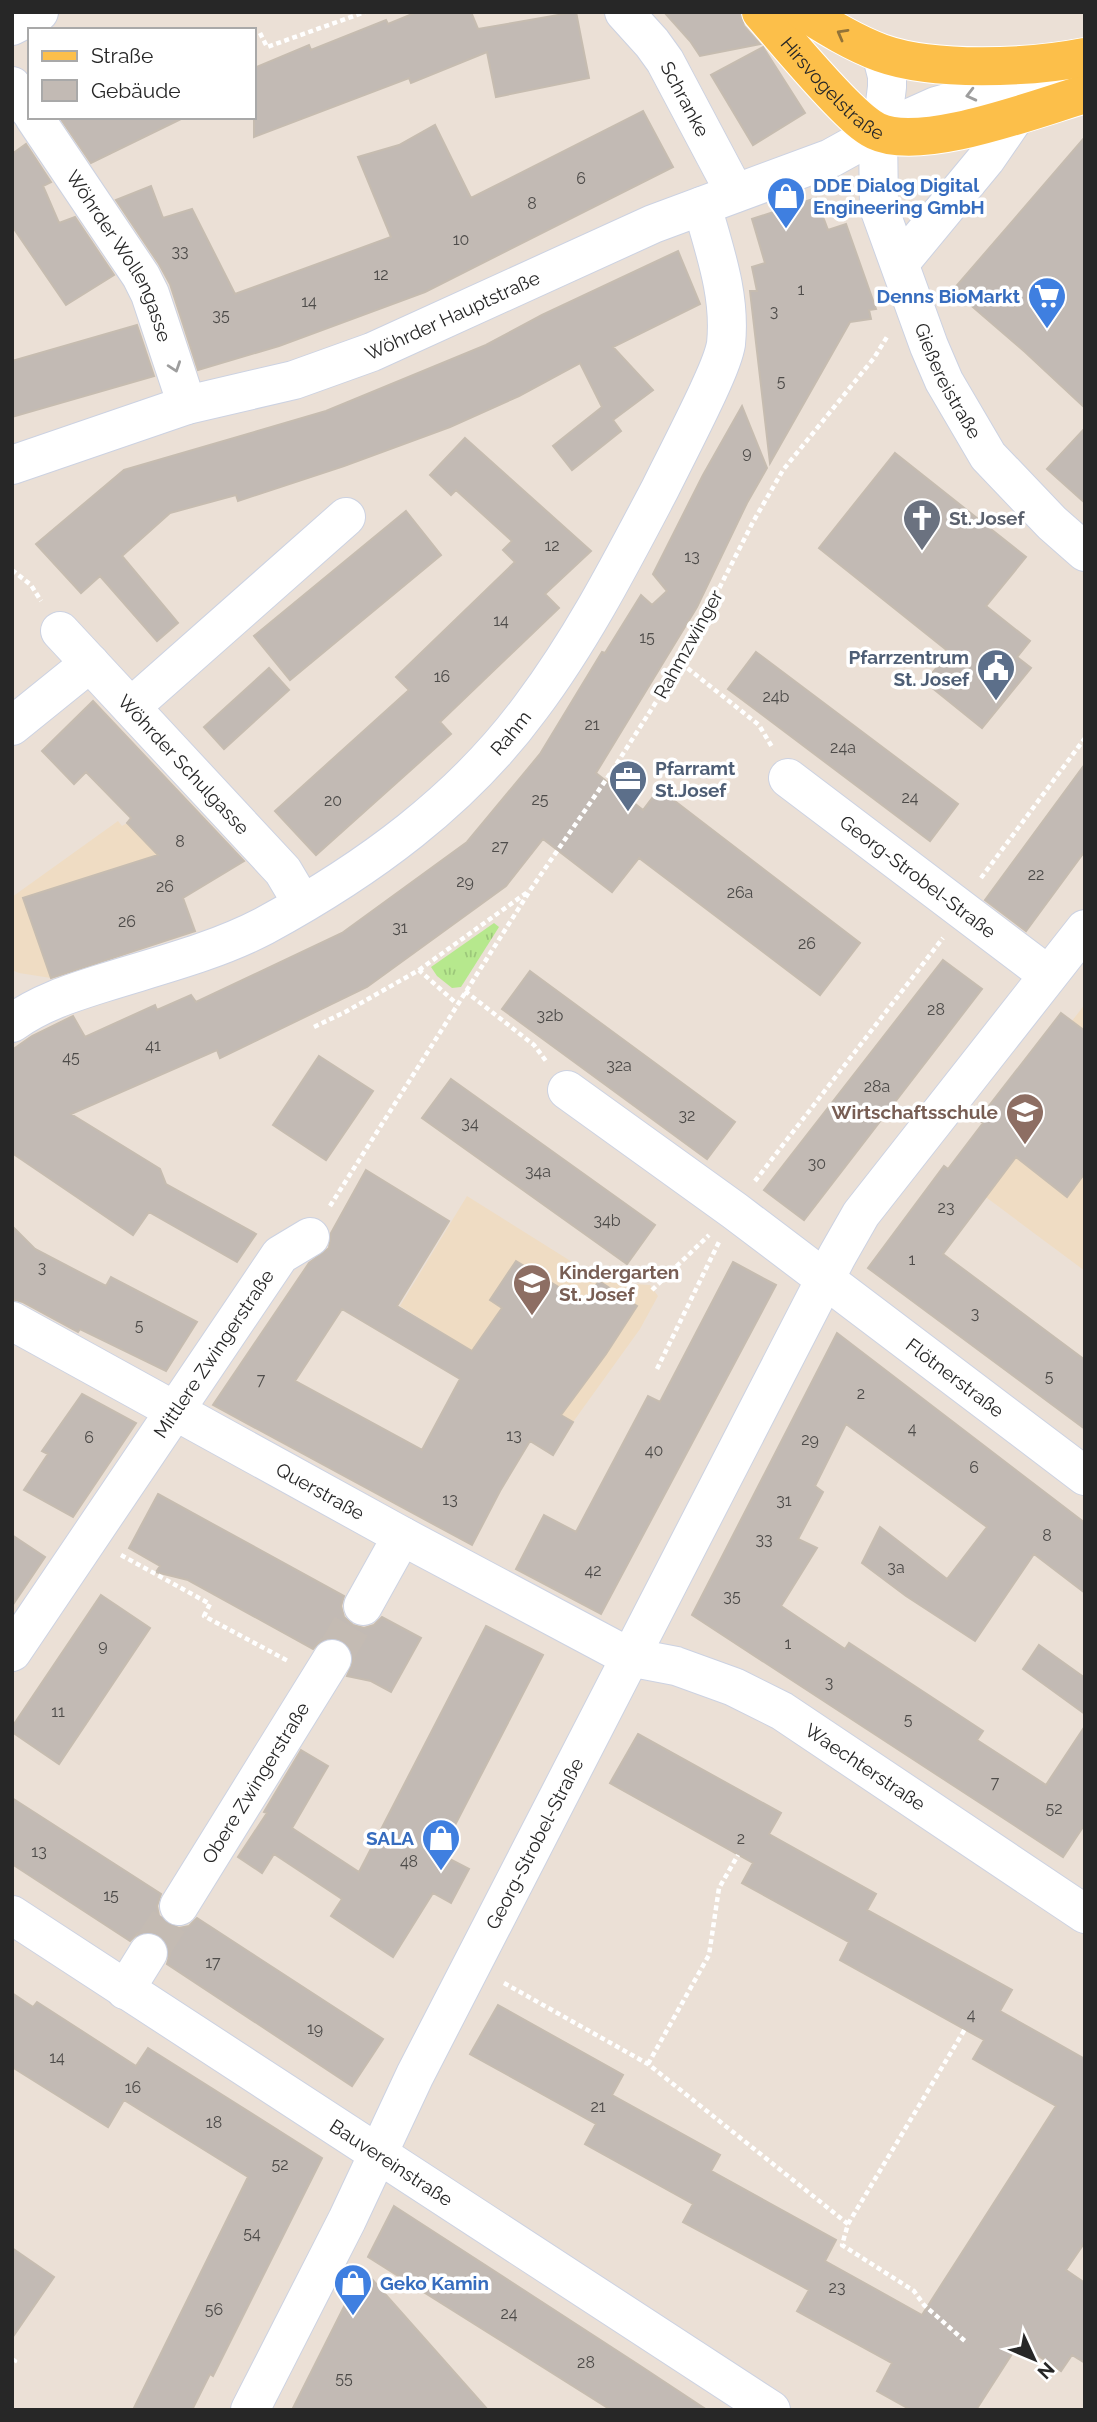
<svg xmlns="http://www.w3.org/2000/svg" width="1097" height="2422" font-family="Raleway,sans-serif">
<defs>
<pattern id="grass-tufts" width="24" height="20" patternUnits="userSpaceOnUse" patternTransform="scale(1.75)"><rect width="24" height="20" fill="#b6e88d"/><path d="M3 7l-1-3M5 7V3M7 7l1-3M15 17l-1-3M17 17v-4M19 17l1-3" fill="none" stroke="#9cc77a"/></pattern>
</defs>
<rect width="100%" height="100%" fill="#ebe0d6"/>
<!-- education -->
<path fill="#efdcc3" d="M118,821L122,826L127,823L169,867L124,953L51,978L19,973L12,970V897Z
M1085,1004V1271L948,1169L982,1124L978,1120L1072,1021Z
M467,1196L604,1282L650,1285L658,1296L640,1329L573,1422L469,1357L472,1351L400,1306Z"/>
<!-- grass -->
<path fill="url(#grass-tufts)" d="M494,923L499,927L461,987L452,988L437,976L431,967Z"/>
<!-- building -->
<path fill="#c2bab4" stroke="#c6bcb0" stroke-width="2" fill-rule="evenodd" d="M417,12H471L478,29L576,12L589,78L496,97L487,52L411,83L409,78L254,137V68L309,45L311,50L386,20L388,24Z
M664,12H740L744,26L760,44L700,56L690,41Z
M763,47L805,113L753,145L711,75Z
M643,111L673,167L425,292L279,346L198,370L170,284L159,264L116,200L151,186L163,218L192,209L235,294L391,237L358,157L399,145L435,125L471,198Z
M63,117H185L91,163L61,119Z
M1085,137V408L1025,352L953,290Z
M26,144L51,182L43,186L59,223L75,217L114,275L66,305L12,226V154Z
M816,198L828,230L846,224L876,309L869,310L871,319L850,322L770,463L750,291H757L752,267L765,263L752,219Z
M678,251L700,304L613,347L653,390L613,420L621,431L572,470L553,446L602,407L580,363L519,396L450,427L344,466L238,501L236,495L170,513L122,556L178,623L157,641L100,576L81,593L36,544L124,470L326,411L486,345L542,315Z
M137,325L154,376L12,417V361Z
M742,406L767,468L747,503L697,607L596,773L643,810L659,789L860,943L820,995L639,858L612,892L543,839L506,886L367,987L220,1058L217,1050L71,1114L160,1169L166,1184L256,1234L237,1262L149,1212L133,1235L12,1153V1050L32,1036L73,1016L85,1037L155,1005L157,1010L191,995L196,1002L342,933L467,842L540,754L602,652L605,653L641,595L652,605L667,591L653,574L703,475Z
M1085,428V503L1047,469Z
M465,438L591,551L545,594L559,608L440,722L451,734L316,855L275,811L409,690L396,677L515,562L503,550L512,541L456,490L451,495L430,475Z
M895,453L1026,557L986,606L1030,641L1017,657L1031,668L982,728L925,682L949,652L819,548Z
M406,511L441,555L290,680L254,636Z
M756,652L958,804L930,841L728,689Z
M269,668L289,690L224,749L204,727Z
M93,701L244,861L183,898L195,931L51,978L23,898L158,855L127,823L131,818L86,772L74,784L42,751Z
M1085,764V851L1026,931L985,900Z
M943,960L982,989L804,1220L764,1190Z
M530,971L735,1122L707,1159L502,1009Z
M1061,1013L1085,1031V1173L1067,1197L1016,1157L943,1254L1085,1360V1429L868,1268L944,1166L948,1169L983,1123L978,1120Z
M319,1056L373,1091L326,1160L273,1125Z
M451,1079L655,1225L627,1264L422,1118Z
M366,1170L449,1221L397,1306L472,1351L502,1308L490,1300L516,1261L583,1302L599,1281L637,1306L606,1354L561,1415L573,1422L553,1455L530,1441L500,1491L472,1545L213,1405L309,1263L329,1248L331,1233ZM342,1309L460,1379L422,1450L295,1381Z
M12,1226L35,1249L106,1286L111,1277L197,1322L166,1371L80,1329L78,1332L23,1302L12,1299Z
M733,1262L776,1285L601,1614L516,1569L544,1515L576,1532L648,1396L660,1402Z
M837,1333L1085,1523V1593L1034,1554L975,1641L906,1596L862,1563L880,1527L947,1579L987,1527L846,1424L815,1486L823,1492L798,1539L817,1548L781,1606L845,1649L849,1643L983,1731L977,1740L1046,1785L1085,1726V1824L1063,1857L692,1615Z
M82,1394L136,1423L73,1517L24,1490L48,1454L42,1451Z
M158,1494L344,1596L341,1606L344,1617L353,1625L364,1628L374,1625L382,1617L421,1638L391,1692L371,1681L347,1676L354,1659L351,1648L343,1640L333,1637L322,1639L313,1649L188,1580L156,1572L160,1566L129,1548Z
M12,1535L45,1557L12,1606Z
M101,1595L150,1628L59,1764L12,1732V1727Z
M486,1626L543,1655L440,1854L469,1869L451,1903L433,1893L393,1957L331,1916L342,1899L274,1854L262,1873L238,1857L267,1813L264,1812L301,1750L328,1766L292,1828L359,1872Z
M1039,1645L1085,1678V1714L1023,1669Z
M638,1734L781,1813L769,1834L876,1894L867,1910L1012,1990L1000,2011L1085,2059V2242L1066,2270L1085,2283V2363L1072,2355L1061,2371L1019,2343L976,2410H911L877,2391L892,2363L797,2311L809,2290L683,2222L693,2204L585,2144L596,2124L470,2054L498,2005L623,2075L612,2095L720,2155L711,2171L836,2240L825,2261L922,2315L1056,2106L973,2059L984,2040L840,1960L849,1942L742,1883L753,1863L610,1783Z
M12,1798L161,1894L157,1906L159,1916L167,1924L179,1928L189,1926L197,1918L383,2039L352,2086L167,1964L170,1953L167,1942L160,1935L148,1931L138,1933L130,1941L12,1864Z
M12,1993L33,2007L37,2002L136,2066L148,2048L322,2158L213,2376L210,2374L192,2410H133L248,2177L124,2100L108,2127L12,2067Z
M394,2206L639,2365L707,2410H611L368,2257Z
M12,2248L54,2277L12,2338Z
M363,2269L488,2410H292Z"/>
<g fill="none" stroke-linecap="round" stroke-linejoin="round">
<!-- minor-tunnel -->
<path stroke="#c4bbb3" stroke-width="38" stroke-dasharray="38 19" stroke-linecap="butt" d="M332,1659L363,1606
M148,1953L179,1906"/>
<defs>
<g id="minor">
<path id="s1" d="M624,12L652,43L665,61L735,193"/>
<path d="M12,26L39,12"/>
<path id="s2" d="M881,53L887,76V87L885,103L878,132L879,208L929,346L944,381L988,456L1052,523L1085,552"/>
<path d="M12,86L30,111"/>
<path id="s3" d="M34,117L141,276L150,294L187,405"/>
<path d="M900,263L986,159L1017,114"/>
<path id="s4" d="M12,465L187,405L294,380L372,352L653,224L831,158L878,132L936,106L1014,84L1061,66"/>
<path id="s5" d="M60,631L283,871L302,903"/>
<path d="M131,707L346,517"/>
<path d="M12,726L90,663"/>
<path id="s6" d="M788,778L1048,975"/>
<path id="s7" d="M12,1023C40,1003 71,993 103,983C157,966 214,952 264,926C367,870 462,801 531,707C582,639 621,563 660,489C676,457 692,426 707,394C714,378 723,361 726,344C731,296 715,252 702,206"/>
<path id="s8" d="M567,1090L735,1211L1085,1476"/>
<path id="s9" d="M12,1321L402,1536L629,1657L676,1666L734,1687L782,1711L1085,1914"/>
<path d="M363,1606L402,1536"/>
<path id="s10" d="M12,1652L280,1255L310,1237"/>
<path id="s11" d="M179,1906L332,1659"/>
<path id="s12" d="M12,1915L771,2410"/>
<path d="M125,1990L148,1953"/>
<path id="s13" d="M250,2410L347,2220L415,2075L837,1256L861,1214L1085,929"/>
</g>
<g id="major">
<path id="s14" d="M761,12C788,43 814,75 843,104C853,114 864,125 876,131C921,153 1037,108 1085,94"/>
<path d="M804,12C828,27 854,43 881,53C934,72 1029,68 1085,57"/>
</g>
</defs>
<!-- minor casing -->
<use href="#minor" stroke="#ccd2e2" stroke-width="40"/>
<!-- major casing -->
<use href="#major" stroke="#fff" stroke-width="40"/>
<!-- path -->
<path stroke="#fff" stroke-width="4.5" stroke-dasharray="5 3.5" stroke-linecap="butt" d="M260,33L267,47L365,12
M12,570L31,585L41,601
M681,663L759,725L772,747
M981,878L1085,738
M419,970L529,891
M465,991L534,1045L546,1061
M314,1027L347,1011L419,970L457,1004
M755,1181L943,938
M330,1206L531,889L612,771L681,663L753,522L783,470L874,358L887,337
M652,1290L709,1235
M657,1369L719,1242
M121,1555L210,1604L204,1616L288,1661
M504,1983L648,2064L848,2224L842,2245L914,2291L924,2305L966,2342
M648,2064L709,1955L719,1888L738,1855
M848,2224L965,2029
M12,2359L15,2361L12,2365"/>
<!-- minor -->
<use href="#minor" stroke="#fff" stroke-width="38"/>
<!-- major -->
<use href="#major" stroke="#fcbf4a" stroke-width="38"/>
</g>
<!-- one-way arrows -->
<defs><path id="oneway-chevron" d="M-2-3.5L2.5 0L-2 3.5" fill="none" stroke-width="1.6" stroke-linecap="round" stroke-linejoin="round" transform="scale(1.75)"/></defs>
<use stroke="#927338" href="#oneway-chevron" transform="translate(842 34) rotate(-151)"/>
<g stroke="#9e9e9e">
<use href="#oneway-chevron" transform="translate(971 95) rotate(166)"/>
<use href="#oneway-chevron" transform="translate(175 367) rotate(71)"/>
</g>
<!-- icons -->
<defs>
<symbol id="shop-pin" viewBox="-11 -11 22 30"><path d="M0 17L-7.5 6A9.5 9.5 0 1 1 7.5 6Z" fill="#3f7fe0" stroke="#fff"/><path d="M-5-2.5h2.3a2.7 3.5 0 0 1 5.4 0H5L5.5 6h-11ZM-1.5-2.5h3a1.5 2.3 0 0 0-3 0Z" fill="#fff"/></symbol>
<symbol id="supermarket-pin" viewBox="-11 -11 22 30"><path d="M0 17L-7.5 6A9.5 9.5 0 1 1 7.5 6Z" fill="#3f7fe0" stroke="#fff"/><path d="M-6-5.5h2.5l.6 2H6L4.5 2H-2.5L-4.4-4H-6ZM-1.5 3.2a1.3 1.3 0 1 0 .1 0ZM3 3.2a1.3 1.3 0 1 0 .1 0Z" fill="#fff"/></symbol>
<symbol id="church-pin" viewBox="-11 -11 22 30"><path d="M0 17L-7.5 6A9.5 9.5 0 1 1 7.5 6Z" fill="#6b7280" stroke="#fff"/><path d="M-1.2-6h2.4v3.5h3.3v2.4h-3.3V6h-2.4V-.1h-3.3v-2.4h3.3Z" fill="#fff"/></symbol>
<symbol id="civic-pin" viewBox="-11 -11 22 30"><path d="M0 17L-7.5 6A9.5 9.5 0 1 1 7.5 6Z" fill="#5c6f8a" stroke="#fff"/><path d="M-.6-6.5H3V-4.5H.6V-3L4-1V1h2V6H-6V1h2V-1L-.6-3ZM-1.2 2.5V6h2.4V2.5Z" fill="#fff"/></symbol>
<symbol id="office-pin" viewBox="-11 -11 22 30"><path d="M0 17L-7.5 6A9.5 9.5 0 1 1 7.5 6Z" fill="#5c6f8a" stroke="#fff"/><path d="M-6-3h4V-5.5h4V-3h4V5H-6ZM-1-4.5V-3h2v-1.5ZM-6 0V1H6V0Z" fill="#fff"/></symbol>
<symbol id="school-pin" viewBox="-11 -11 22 30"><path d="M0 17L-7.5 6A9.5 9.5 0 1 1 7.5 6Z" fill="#8d6e63" stroke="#fff"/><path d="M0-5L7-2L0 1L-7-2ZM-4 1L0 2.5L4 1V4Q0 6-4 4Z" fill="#fff"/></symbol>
</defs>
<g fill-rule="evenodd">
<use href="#shop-pin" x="764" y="174" width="44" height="60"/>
<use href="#supermarket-pin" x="1025" y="274" width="44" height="60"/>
<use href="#church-pin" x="900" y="496" width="44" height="60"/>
<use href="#civic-pin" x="974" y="646" width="44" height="60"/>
<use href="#office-pin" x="606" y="757" width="44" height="60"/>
<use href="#school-pin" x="1003" y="1090" width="44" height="60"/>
<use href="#school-pin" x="510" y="1261" width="44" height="60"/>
<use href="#shop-pin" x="419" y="1816" width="44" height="60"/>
<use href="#shop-pin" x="331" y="2261" width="44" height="60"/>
</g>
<g text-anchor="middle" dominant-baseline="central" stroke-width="7" stroke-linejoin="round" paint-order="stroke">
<!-- number labels -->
<g font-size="16" fill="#4e4c4a">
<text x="581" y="178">6</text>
<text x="532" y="203">8</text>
<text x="461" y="239">10</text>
<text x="180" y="251">33</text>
<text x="381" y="274">12</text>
<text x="801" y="289">1</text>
<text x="309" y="301">14</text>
<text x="774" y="311">3</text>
<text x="221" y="315">35</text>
<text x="781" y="381">5</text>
<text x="747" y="452">9</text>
<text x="552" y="545">12</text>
<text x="692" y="556">13</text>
<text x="501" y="620">14</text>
<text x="647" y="637">15</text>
<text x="442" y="676">16</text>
<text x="776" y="696">24b</text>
<text x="592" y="724">21</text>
<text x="843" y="747">24a</text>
<text x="910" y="797">24</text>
<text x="540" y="799">25</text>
<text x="333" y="800">20</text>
<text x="180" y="841">8</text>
<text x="500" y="846">27</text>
<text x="1036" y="874">22</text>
<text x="465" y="881">29</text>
<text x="165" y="886">26</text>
<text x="740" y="892">26a</text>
<text x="127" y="921">26</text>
<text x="400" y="927">31</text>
<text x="807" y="943">26</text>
<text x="936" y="1009">28</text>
<text x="550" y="1015">32b</text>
<text x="153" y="1045">41</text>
<text x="71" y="1057">45</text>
<text x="619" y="1065">32a</text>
<text x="877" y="1086">28a</text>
<text x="687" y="1115">32</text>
<text x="470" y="1123">34</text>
<text x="817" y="1163">30</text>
<text x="538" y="1171">34a</text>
<text x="946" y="1207">23</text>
<text x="607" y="1220">34b</text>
<text x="912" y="1259">1</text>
<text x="42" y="1267">3</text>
<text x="975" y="1313">3</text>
<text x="139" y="1325">5</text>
<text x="1049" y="1376">5</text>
<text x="261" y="1379">7</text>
<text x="861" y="1393">2</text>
<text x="912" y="1428">4</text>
<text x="514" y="1435">13</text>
<text x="89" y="1437">6</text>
<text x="810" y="1439">29</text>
<text x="654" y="1450">40</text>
<text x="974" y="1467">6</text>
<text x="450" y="1499">13</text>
<text x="784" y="1500">31</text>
<text x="1047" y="1535">8</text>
<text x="764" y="1539">33</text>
<text x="896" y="1567">3a</text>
<text x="593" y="1570">42</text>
<text x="732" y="1596">35</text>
<text x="788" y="1643">1</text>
<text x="103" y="1645">9</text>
<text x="829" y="1682">3</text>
<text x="58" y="1711">11</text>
<text x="908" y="1719">5</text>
<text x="995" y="1782">7</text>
<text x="1054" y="1808">52</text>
<text x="741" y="1838">2</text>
<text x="39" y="1851">13</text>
<text x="409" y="1861">48</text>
<text x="111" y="1895">15</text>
<text x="213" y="1962">17</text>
<text x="971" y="2014">4</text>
<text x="315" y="2028">19</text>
<text x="57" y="2057">14</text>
<text x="133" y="2087">16</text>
<text x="598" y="2106">21</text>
<text x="214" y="2122">18</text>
<text x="280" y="2164">52</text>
<text x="252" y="2233">54</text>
<text x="837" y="2287">23</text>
<text x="214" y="2309">56</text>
<text x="509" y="2313">24</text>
<text x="586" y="2362">28</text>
<text x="344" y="2378">55</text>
</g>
<!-- street labels -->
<g font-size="19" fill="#272727" stroke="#fff">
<text stroke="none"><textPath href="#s14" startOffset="105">Hirsvogelstraße</textPath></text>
<text stroke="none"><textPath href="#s1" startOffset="107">Schranke</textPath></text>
<text stroke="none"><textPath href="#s3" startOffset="164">Wöhrder Wollengasse</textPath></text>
<text stroke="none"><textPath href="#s4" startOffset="466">Wöhrder Hauptstraße</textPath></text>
<text stroke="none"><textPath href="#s2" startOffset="343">Gießereistraße</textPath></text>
<text transform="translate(688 644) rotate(-61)">Rahmzwinger</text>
<text stroke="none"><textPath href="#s7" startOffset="586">Rahm</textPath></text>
<text stroke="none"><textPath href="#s5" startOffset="182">Wöhrder Schulgasse</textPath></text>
<text stroke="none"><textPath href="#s6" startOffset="163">Georg-Strobel-Straße</textPath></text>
<text stroke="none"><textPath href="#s10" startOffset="360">Mittlere Zwingerstraße</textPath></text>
<text stroke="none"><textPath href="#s8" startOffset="483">Flötnerstraße</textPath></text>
<text stroke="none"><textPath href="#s9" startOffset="352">Querstraße</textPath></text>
<text stroke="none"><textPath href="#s9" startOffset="966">Waechterstraße</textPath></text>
<text stroke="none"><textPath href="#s11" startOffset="145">Obere Zwingerstraße</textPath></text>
<text stroke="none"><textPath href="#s13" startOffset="634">Georg-Strobel-Straße</textPath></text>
<text stroke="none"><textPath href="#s12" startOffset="453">Bauvereinstraße</textPath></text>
</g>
<!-- shop labels -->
<g font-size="19" font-weight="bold" fill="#366cbe" stroke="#fff" text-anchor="start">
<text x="813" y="185">DDE Dialog Digital<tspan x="813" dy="22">Engineering GmbH</tspan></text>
<text x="1020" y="296" text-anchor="end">Denns BioMarkt</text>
<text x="414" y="1838" text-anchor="end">SALA</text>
<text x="380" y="2283">Geko Kamin</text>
</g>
<!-- worship labels -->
<g font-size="19" font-weight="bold" fill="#5b616d" stroke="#fff" text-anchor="start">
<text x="949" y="518">St. Josef</text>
</g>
<!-- service labels -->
<g font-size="19" font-weight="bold" fill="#4e5e75" stroke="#fff" text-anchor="end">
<text x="969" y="657">Pfarrzentrum<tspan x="969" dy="22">St. Josef</tspan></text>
<text x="655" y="768" text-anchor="start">Pfarramt<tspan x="655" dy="22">St.Josef</tspan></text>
</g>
<!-- education labels -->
<g font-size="19" font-weight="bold" fill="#785e54" stroke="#fff" text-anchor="end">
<text x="998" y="1112">Wirtschaftsschule</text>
<text x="559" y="1272" text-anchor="start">Kindergarten<tspan x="559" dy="22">St. Josef</tspan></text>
</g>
</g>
<!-- border -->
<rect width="1097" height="2422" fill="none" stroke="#272727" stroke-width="28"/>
<!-- legend -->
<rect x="28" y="28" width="228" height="91" fill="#ffffff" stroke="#a9a9a9" stroke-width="2"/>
<rect x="42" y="51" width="35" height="10" fill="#fcbf4a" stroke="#a9a9a9" stroke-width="2"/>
<text x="91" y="63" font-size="21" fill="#272727">Straße</text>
<rect x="42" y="80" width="35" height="21" fill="#c2bab4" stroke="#a9a9a9" stroke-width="2"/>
<text x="91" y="98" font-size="21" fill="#272727">Gebäude</text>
<!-- north arrow -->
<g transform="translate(1034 2359) rotate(134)" stroke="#ffffff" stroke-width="5" paint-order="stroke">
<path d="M0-5L12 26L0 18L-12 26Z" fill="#272727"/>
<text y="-10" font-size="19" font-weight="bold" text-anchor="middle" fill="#272727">N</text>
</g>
</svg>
